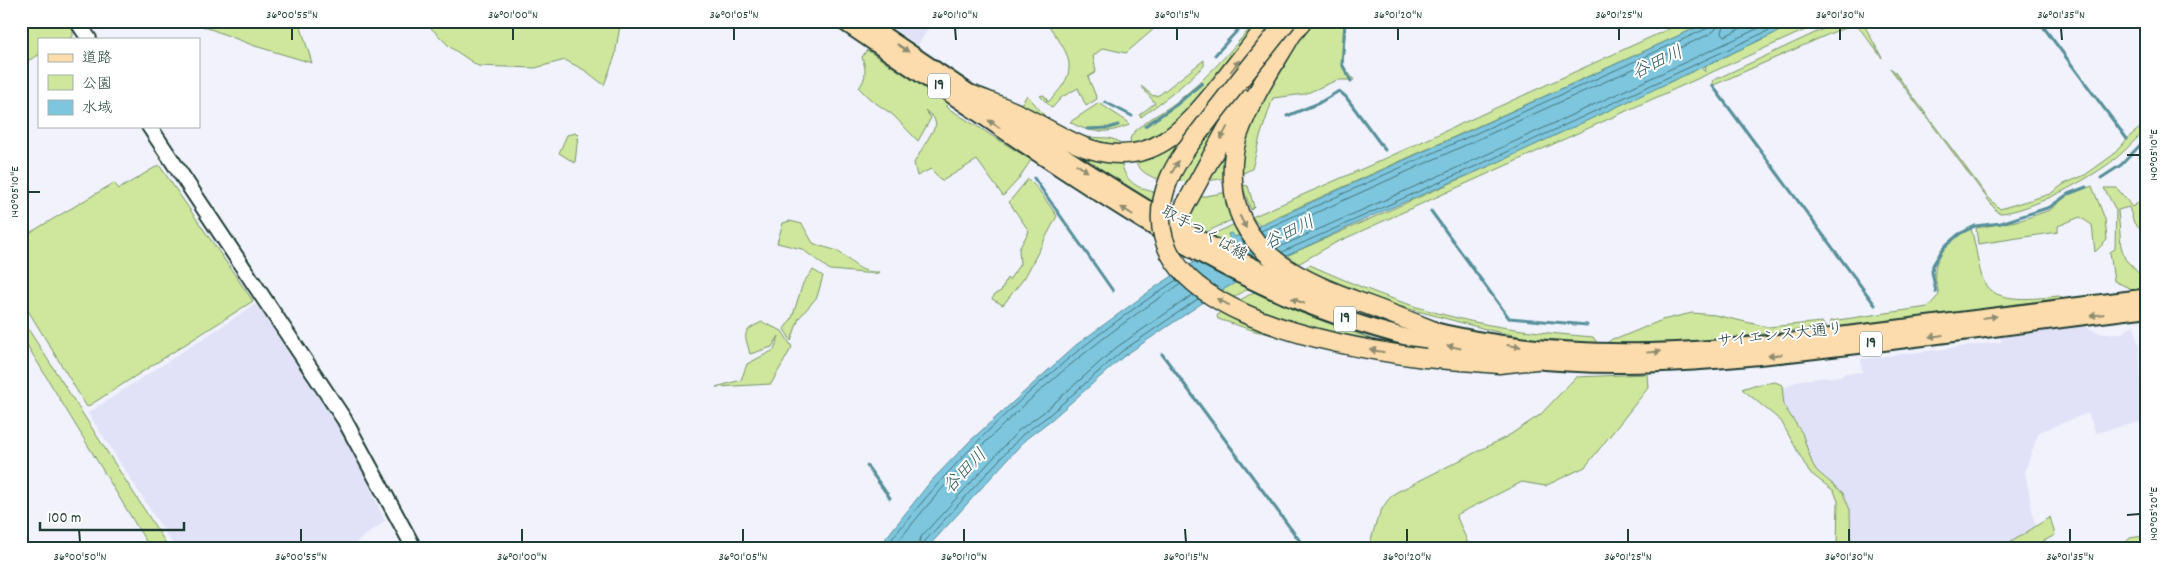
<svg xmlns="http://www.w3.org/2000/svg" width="2167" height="569" font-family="Dekko,'Klee One',sans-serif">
<rect width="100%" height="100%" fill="#f1f2fc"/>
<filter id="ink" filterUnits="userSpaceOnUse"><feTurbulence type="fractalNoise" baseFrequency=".02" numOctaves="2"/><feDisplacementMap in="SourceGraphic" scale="10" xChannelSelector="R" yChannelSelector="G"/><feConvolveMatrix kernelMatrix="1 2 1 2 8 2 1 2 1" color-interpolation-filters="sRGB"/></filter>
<g filter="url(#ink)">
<!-- built -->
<path fill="#e1e2f8" d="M882,21H933L918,45Z
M256,304L339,428L367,481L385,521L359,540L351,548H175L88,413Z
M2134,324L2139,348L2143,421L2096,433L2088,413L2039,432L2025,471L2035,526L2002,548H1851L1850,511L1843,493L1817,471L1812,463L1802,433L1784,406L1782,385L1786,387L1800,380L1840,376L1846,373L1862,372L1861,359L2001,342V337L2084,326L2102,334L2123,333Z"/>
<!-- green -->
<path fill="#cee79d" stroke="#769268" d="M21,21H66L73,30V36L68,39H39V55L21,64Z
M299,21L312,63L255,46L192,22Z
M420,21H526L525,25H620L615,56L604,85L586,71L565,60L535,68L478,66L450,47L431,28Z
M1163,21L1126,53L1103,48L1093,56L1096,72L1088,77L1097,99L1086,106L1078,88L1062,97L1052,108L1040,96L1044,95L1048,102C1082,70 1070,55 1046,22Z
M1256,21H1265L1179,125L1132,149L1130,139C1134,127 1159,114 1171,106C1204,82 1230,52 1256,21Z
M1311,21H1346L1343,65L1354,80H1337L1305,94L1273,98L1260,137L1252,169L1239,175L1241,151L1260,100L1284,55Z
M1686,21H1711L1259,225L1252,217L1371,165Z
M1801,21H1825L1335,243L1298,264L1286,256L1494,164L1701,67L1704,71H1706L1705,66Z
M1854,21H1862L1882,58Z
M1843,22L1847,28L1836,31L1714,85L1712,81L1834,24Z
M867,50L947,103L946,107L1031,160L1017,181L1003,196L977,160L942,181L931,169L917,176L914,163L936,125L934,118L925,110L931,118L918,141L893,115L870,99L859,88C867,77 866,69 862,57Z
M1204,60V66L1172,94L1141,117L1139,115L1155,103L1141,86L1153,96L1159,95Z
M1260,66L1242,94L1193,182L1176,181L1182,168Z
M1890,68L1894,71L1987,196L2000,209L2050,194L2064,184L2085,175L2113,155L2130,136L2146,123V129C2136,139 2126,150 2115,159C2093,177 2026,214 1998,213Z
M1027,95L1051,123L1015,104L1022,103Z
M1099,103L1128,122L1129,125C1108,134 1090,134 1070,122Z
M576,133L578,135L575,163L559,153L567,135Z
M1187,134L1162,180C1150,177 1140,172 1135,161Z
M1082,137L1109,138L1118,141L1120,144L1117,146Z
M1228,138L1227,178L1206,181Z
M1078,153L1121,161C1125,183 1138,189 1159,193L1155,208L1100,172L1078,154Z
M159,165L253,301L87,407L21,299V238L114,183L119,189Z
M1028,179L1038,189L1057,216L1025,277L1003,305L992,299L995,294L1001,291L1007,278L1009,280L1020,264L1019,249L1029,231L1009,202Z
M1242,185L1248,186L1254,207L1251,210Z
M2092,186L2105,219L2107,240L2095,252L2092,225L2080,217L2058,226V232L1978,244L1976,228L2021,220L2050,210L2068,195Z
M2104,188H2117L2132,207L2138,203H2146V235L2134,223L2129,207L2118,210L2121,246L2125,259L2146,281V291L2138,292L2114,281L2110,252L2115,249L2116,210Z
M1228,192L1236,218L1202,234L1187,226L1200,197Z
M790,221L802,224L813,243C821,247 830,248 837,251C853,261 857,273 879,272L876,274L830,270L802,249L777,243L783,223Z
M1237,223L1243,233L1234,238L1228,234L1231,239L1222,245L1207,237Z
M1971,229C1976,244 1978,270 1984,282C1994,305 2039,298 2059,296L2062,298L1830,330L1831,321L1928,307L1939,295C1938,287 1934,278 1935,271C1936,252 1955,236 1971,229Z
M1310,265C1357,286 1403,305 1453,317C1499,329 1546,333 1593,337L1597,343L1529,338L1493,331L1372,299L1338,288L1302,269Z
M813,270L823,276L817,297L799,318L791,341L784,329L792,318L803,283Z
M1236,282L1248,289L1229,300L1217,293Z
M1254,292L1299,312L1388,345L1310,331L1235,303Z
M1222,309L1309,342L1255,331L1218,319L1217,316Z
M1692,313L1715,315L1768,327L1822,322L1825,327L1701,341L1605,344L1614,338H1619L1662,320Z
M21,318L169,548H150L21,335Z
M762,322L782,331L792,347L771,384L716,387L741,380L747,364L774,350L779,336L772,347L750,354C745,334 740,332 762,322Z
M1647,374L1648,388L1585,467L1545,486L1522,482L1456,515L1470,548H1369C1375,526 1378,508 1395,493L1508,436L1540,415L1576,377Z
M1775,382L1782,385L1784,406L1802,433L1812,463L1817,471L1843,493L1850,510L1851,548H1837L1838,501L1834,491L1809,472L1781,421L1742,389L1754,385Z
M2050,517L2055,535L2031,548H2002Z
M2143,536L2146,539V548H2129L2125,543L2130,538Z"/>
<!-- water -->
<path fill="#7dc6de" stroke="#578f9a" d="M1711,21H1801L1494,164L1374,215L1269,264L1217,293L1124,356L1051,420L1026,439L927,548H878L931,481L970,441L1076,345L1157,286L1230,239L1228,234L1231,233L1235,237Z"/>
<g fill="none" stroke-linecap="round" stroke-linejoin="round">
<!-- shore -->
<path stroke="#457478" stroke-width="1" d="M1725,21L1722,33L1725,36L1756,21
M1261,231L1708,28L1711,21
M1265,236L1710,34L1716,29L1717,21
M1277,248L1490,153L1774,21
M1282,252L1492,159L1789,21
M885,548C966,442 1066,351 1178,279
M893,548C973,444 1072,354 1182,283
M917,548L921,537L1018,431L1044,412L1117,347L1194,294
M923,548L925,541L1022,435L1048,416L1121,352L1198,299"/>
<!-- stream -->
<path stroke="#578f9a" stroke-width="3" d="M1345,21L1342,64L1351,81
M2039,21L2127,139
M1215,55L1246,21
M1712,85L1875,305
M1105,102L1132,116
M1287,116L1319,103L1339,91L1346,97L1385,150
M1145,126L1176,105L1202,83
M1087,129L1109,128L1118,125
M1034,178L1113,291
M2101,178L2121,165L2146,139
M1431,211L1509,318L1587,325
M1936,292L1932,272L1933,265L1944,247L1959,234L1975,226L2001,223L2050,207L2068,194L2086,187
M1162,354L1305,548
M867,466L890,498"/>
<defs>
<path id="secondary" d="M77,21L89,39
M149,126L344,419L414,548"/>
<path id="primary" d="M842,21C902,62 962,102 1022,143C1102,196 1182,249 1269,289C1362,331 1466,357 1567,363C1651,368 1736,360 1819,350C1928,338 2037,322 2146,309
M863,21C909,52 955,83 1001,114C1111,188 1222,262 1348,306
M1420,327C1573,368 1728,350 1883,330C1970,319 2058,308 2146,297"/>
<path id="highway" d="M1291,36C1272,68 1250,100 1238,136C1233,151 1232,165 1233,181C1236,255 1305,282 1365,304C1387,312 1410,321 1432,330
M1284,44L1303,21
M973,95C987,101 1002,106 1015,112C1041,124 1063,140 1090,149C1153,169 1185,128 1221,84C1237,63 1254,42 1270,21
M1168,237L1243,99
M1425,358L1499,364L1536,360"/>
</defs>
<!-- secondary casing -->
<use href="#secondary" stroke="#1f3d34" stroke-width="18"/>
<!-- primary casing -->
<use href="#primary" stroke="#1f3d34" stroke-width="19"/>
<!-- highway casing -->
<use href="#highway" stroke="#1f3d34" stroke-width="21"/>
<!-- secondary -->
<use href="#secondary" stroke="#fff" stroke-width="14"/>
<!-- primary -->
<use href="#primary" stroke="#fcdcac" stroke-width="15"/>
<!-- highway -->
<use href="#highway" stroke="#fcdcac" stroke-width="18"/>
<defs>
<path id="highway-bridge" d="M1287,21C1260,55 1233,88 1207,122C1193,140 1178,158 1169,179C1115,311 1341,347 1425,358"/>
</defs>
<!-- highway-bridge casing -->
<use href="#highway-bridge" stroke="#1f3d34" stroke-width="21" stroke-linecap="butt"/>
<!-- highway-bridge -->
<use href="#highway-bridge" stroke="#fcdcac" stroke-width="18"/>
</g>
<!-- one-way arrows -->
<defs><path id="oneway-solid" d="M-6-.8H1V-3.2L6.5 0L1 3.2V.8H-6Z" transform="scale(1.25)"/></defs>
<g fill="#8e8c70">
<use href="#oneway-solid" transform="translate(903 48) rotate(34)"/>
<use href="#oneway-solid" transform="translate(1235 66) rotate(-52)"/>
<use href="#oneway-solid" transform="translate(994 124) rotate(-146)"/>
<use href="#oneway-solid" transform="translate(1224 133) rotate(118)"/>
<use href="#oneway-solid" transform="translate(1175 167) rotate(-61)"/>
<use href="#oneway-solid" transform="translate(1082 168) rotate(33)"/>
<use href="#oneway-solid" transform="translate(1127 211) rotate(-148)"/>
<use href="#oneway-solid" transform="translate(1243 222) rotate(63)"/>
<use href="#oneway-solid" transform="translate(1298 301) rotate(-158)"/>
<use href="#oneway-solid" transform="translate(1223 302) rotate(-153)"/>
<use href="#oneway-solid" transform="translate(2097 315) rotate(173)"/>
<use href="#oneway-solid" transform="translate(1990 317) rotate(-7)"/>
<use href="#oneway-solid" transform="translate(1936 336) rotate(173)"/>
<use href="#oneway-solid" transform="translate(1514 346) rotate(7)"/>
<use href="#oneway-solid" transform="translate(1454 347) rotate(-169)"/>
<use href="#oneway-solid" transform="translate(1377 351) rotate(-170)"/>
<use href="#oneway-solid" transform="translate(1654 352) rotate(-3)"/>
<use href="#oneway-solid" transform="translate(1775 355) rotate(174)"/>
</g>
</g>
<!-- ticks -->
<path fill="none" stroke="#1f3d34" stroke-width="2" d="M292,28V40M513,28V40M734,28V40M955,28L956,40M1177,28V40M1398,28V40M1619,28V40M1840,28V40M2061,28L2062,40M2127,155H2140M28,192H40M2127,515L2140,514M79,529L80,542M301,529V542M522,529V542M743,529V542M964,529V542M1185,529L1186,542M1407,529V542M1628,529V542M1849,529V542M2070,529V542"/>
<g text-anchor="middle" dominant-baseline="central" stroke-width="4" stroke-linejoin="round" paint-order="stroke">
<!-- shield labels -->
<g fill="#fff" stroke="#627771" stroke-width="1">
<rect x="928" y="73.5" width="22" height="25" rx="4"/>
<rect x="1334" y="306.5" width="22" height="25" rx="4"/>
<rect x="1860" y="331.5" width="22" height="25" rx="4"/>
</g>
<g font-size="15" font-weight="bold" fill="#1f3d34">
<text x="939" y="86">19</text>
<text x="1345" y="319">19</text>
<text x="1871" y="344">19</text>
</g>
<!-- street labels -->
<g font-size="16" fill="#1f3d34" stroke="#fff">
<text transform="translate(1204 234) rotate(29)">取手つくば線</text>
<text transform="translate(1780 336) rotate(-6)">サイエンス大通り</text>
</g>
<!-- water labels -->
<g font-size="18" font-style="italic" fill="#365f5e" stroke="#fff">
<text transform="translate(1658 64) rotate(-25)">谷田川</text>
<text transform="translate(1290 234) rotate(-26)">谷田川</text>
<text transform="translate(966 472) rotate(-46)">谷田川</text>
</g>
</g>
<!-- margin -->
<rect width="2167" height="569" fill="none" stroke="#fff" stroke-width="55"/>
<!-- legend -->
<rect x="38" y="38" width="162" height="90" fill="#ffffff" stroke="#a5b1ae"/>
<rect x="48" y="54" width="25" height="8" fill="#fcdcac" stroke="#a5b1ae"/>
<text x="82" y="62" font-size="15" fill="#1f3d34">道路</text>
<rect x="48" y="75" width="25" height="15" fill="#cee79d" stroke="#a5b1ae"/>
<text x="82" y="88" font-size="15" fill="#1f3d34">公園</text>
<rect x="48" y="100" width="25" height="15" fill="#7dc6de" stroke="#a5b1ae"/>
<text x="82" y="112" font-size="15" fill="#1f3d34">水域</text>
<!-- scale -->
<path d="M40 522v8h144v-8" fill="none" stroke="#1f3d34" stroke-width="2.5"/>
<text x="48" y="522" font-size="15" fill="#1f3d34" stroke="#ffffff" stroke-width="4" paint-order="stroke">100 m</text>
<rect x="28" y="28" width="2112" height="514" fill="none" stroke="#1f3d34" stroke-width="2"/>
<g font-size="12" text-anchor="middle" fill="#1f3d34">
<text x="292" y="18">36°00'55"N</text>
<text x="513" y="18">36°01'00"N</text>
<text x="734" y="18">36°01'05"N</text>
<text x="955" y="18">36°01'10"N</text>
<text x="1177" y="18">36°01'15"N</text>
<text x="1398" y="18">36°01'20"N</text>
<text x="1619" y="18">36°01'25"N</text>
<text x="1840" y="18">36°01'30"N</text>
<text x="2061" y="18">36°01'35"N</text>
<text transform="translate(2153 155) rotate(-90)" y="4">140°05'10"E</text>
<text transform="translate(14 192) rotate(-90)" y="4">140°05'10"E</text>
<text transform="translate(2153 514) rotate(-90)" y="4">140°05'20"E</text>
<text x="80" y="560">36°00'50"N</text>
<text x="301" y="560">36°00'55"N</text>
<text x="522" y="560">36°01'00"N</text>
<text x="743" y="560">36°01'05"N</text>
<text x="964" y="560">36°01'10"N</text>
<text x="1186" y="560">36°01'15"N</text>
<text x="1407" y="560">36°01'20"N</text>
<text x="1628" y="560">36°01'25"N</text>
<text x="1849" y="560">36°01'30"N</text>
<text x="2070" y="560">36°01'35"N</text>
</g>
</svg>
